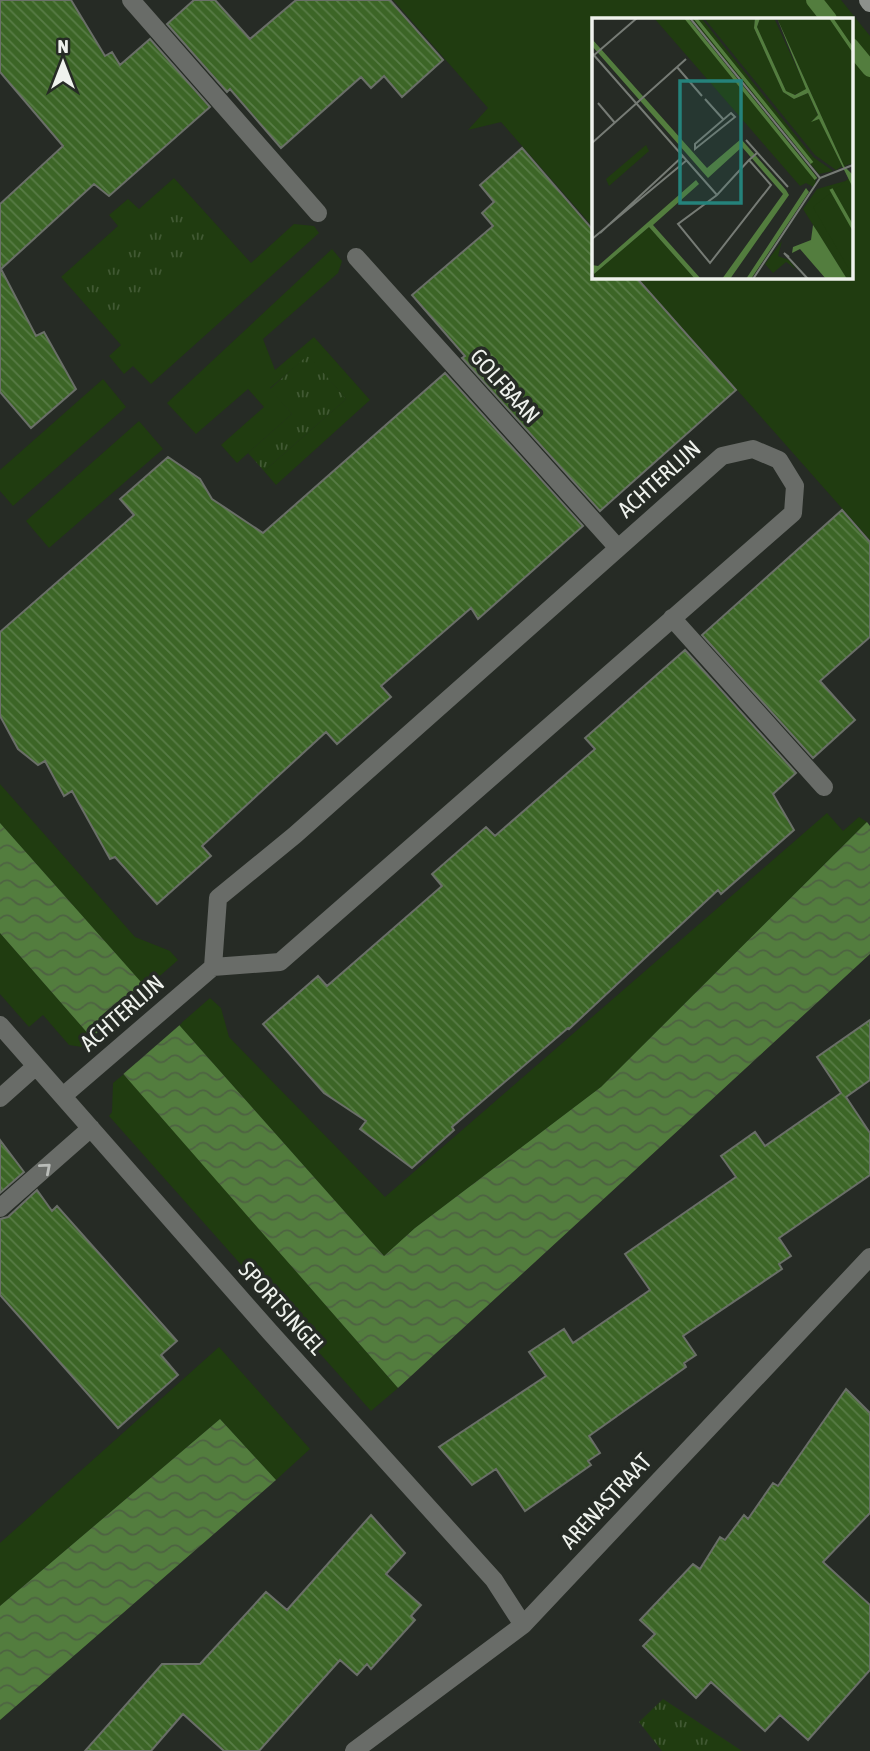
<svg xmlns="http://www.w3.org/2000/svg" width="870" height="1751" font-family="'Asap Condensed',sans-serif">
<defs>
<pattern id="park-tufts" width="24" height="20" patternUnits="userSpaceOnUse" patternTransform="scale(1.75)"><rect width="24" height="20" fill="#203c10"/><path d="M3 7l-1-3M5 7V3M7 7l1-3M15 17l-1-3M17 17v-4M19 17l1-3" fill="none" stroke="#415933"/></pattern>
<pattern id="water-waves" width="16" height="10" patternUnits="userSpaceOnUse" patternTransform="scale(1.75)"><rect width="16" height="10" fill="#537d3e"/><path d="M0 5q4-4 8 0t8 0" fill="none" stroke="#4e6342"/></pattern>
<pattern id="building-back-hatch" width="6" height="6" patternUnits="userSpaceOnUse" patternTransform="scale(1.75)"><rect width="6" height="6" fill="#3c6526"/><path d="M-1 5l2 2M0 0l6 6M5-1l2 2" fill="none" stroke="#587c46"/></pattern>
</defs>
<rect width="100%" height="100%" fill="#262b25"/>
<!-- green -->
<path fill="#203c10" d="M393,0H841L870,36V540L637,277L851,276V19H594L593,227L501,122L468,130L488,108Z
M174,178L251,263L294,224L314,226L319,233L151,384L133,366L124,374L109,356L121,345L61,277L118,226L109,215L128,199L139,209Z
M332,249L342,261L338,273L263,339L275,370L314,337L370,400L276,485L264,471L346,399L308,356L270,388L292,414L237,463L221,445L264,407L248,389L196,434L167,403Z
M103,379L126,407L13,506L0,491V470Z
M139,421L163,449L49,548L26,521Z
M0,784L135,937L170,951L178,960L146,988L0,823Z
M827,813L843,831L859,817L867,822L601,1087L415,1228L384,1256L179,1025L210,998L221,1008L229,1037L385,1197Z
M0,933L92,1038L82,1047L69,1045L43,1015L29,1027L0,994Z
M124,1074L398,1388L371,1411L109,1116L112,1112L113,1083Z
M219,1347L310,1449L276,1480L220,1419L0,1606V1543Z"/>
<!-- park -->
<path fill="url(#park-tufts)" d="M178,202L212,241L116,324L82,284Z
M308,355L346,399L264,471L248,453L292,414L270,389Z
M663,1699L742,1751H662L639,1722Z"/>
<!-- water -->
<path fill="url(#water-waves)" d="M867,822L870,826V954L398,1388L0,933V823L384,1256L415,1228L601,1087Z
M220,1419L276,1480L0,1720V1606Z"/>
<!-- pier -->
<path fill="#262b25" d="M149,986L182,1023L121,1076L89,1040Z"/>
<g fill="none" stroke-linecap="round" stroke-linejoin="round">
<!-- stream -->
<path stroke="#537d3e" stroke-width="16" d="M814,0L829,19
M851,46L870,69"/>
</g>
<!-- building -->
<path fill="url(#building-back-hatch)" stroke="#6a6f68" stroke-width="2" d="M0,0H71L105,56L112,52L120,65L150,39L210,107L109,196L94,184L1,269L36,336L44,332L76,389L31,428L0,392V204L63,146L0,72Z
M194,0H215L250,39L296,0H390L443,60L402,97L384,76L371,88L361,77L281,148L230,89L227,92L167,24Z
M522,148L593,230V276H635L736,390L600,511L462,358L465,356L412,295L493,226L482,213L494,202L480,185Z
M445,373L583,526L478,619L471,608L381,686L391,697L337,744L326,732L202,846L211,856L157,904L115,857L110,859L72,791L64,796L45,761L38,765L18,749L0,716V632L134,515L120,499L168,457L200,479L212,499L263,533Z
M842,510L870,542V637L820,681L855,720L813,758L702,635Z
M685,650L796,773L773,794L794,830L721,894L718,890L569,1029L568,1028L452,1127L454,1130L412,1168L360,1129L366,1121L324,1093L263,1024L318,976L327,986L442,886L432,874L486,827L495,836L595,749L585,738Z
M870,1020V1080L846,1097L870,1133V1175L779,1238L791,1256L779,1264L782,1269L683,1336L696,1355L684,1363L686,1367L589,1436L600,1453L588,1461L591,1465L525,1511L496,1469L472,1485L439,1447L546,1376L529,1352L564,1329L573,1343L650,1290L625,1254L736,1177L721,1156L755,1132L765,1146L841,1093L817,1057Z
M0,1140L24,1172L0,1193Z
M37,1190L52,1211L57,1206L177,1341L161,1355L178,1375L118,1428L0,1295V1219L8,1217Z
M846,1389L870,1413V1513L823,1562L870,1605V1670L808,1740L780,1715L765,1731L711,1682L696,1698L643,1646L655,1634L640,1620L693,1564L700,1569L720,1537L725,1540L744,1515L748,1519L773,1483L778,1486Z
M371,1515L405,1553L386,1574L421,1605L411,1616L415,1620L371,1669L367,1664L357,1675L340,1660L259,1751H224L183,1714L151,1751H85L162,1664H200L266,1592L287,1610Z"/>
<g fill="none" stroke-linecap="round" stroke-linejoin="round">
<!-- street -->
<path stroke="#696c68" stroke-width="18" d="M131,0L318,213
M356,257L618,548
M753,449L779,460L795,486L793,513L280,962L213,967L218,898L295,835L722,456Z
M672,618L824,787
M0,1025L270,1332L494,1580L523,1625
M63,1096L213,967
M0,1098L36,1066
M0,1208L91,1128
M354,1751L523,1625L870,1257"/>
<!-- secondary -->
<path stroke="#8d918c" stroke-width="18" d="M868,0L870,3"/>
</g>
<!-- one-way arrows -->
<defs><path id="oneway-chevron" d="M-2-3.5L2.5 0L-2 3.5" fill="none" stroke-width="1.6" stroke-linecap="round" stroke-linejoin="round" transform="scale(1.75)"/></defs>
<use stroke="#b9bcb8" href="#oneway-chevron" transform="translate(46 1168) rotate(-41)"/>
<g text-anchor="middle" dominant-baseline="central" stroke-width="7" stroke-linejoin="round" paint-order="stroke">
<!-- street labels -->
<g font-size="23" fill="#eff2ed" stroke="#262b25">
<text transform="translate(505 386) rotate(48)">GOLFBAAN</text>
<text transform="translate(659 479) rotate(-42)">ACHTERLIJN</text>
<text transform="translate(122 1013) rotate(-41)">ACHTERLIJN</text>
<text transform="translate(282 1308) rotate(48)">SPORTSINGEL</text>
<text transform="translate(606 1501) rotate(-47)">ARENASTRAAT</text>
</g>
</g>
<!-- overview -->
<g transform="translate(592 18)">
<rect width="261" height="261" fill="#262b25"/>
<path d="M62,0H96L224,158L223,170L214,165L208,168ZM99,0H109L221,139L241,153L227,156ZM112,0H163L162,10L191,74L202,81L216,75L226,98L219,103L227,100L250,148L244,152L223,137ZM168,0H182L215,72L201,77L194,73L165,9ZM185,0H261V145L252,148ZM54,127L57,133L17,168L14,161ZM257,162L261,170V261H255L211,191L225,171ZM190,223L186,238L197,242L204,251L194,244L181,255L173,246Z" fill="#203c10"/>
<path d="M261,157V258L221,189ZM57,209L103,261H4L2,256Z" fill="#203c10"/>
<path d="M163,0H168L165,9L194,73L203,77L214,71L185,0L252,148L261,157V170L227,101L219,104L226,97L216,75L202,81L191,74L162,10ZM0,21L115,150L149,121L194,172L197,177L138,261H130L191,176L150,129L116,160L0,28ZM104,162L107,166L61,207L109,261H103L57,209L2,256L0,247L6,248ZM214,170L217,174L159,261H154ZM221,207L225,213L255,261H234L208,231L200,235L201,229L219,222Z" fill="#537d3e"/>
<path fill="none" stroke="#537d3e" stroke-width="3.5" d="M94,0L224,161M103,0L220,145M239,0L261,32M239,171L261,210"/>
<path fill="none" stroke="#767b75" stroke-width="2" d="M98,0L228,160M0,35L125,177M1,38L45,0M85,49L110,78M113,81L131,101M6,85L23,105M139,95L143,99L103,131V126ZM154,122L196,169M0,125L94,41M157,142L179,167L118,245L86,206L125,177L157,142L165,135M228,160L261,147M8,215L91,138M0,221L95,142M197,239L192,235L216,261M161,261L228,160"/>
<path fill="#25827b" fill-opacity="0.15" stroke="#25827b" stroke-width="3.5" d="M88,63H149V185H88Z"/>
<rect width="261" height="261" fill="none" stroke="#eff2ed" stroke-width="3.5"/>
</g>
<!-- north arrow -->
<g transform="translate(63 63)" stroke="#262b25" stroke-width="5" paint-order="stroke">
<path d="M0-5L12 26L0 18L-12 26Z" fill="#eff2ed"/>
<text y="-10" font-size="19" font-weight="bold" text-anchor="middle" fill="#eff2ed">N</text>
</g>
</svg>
